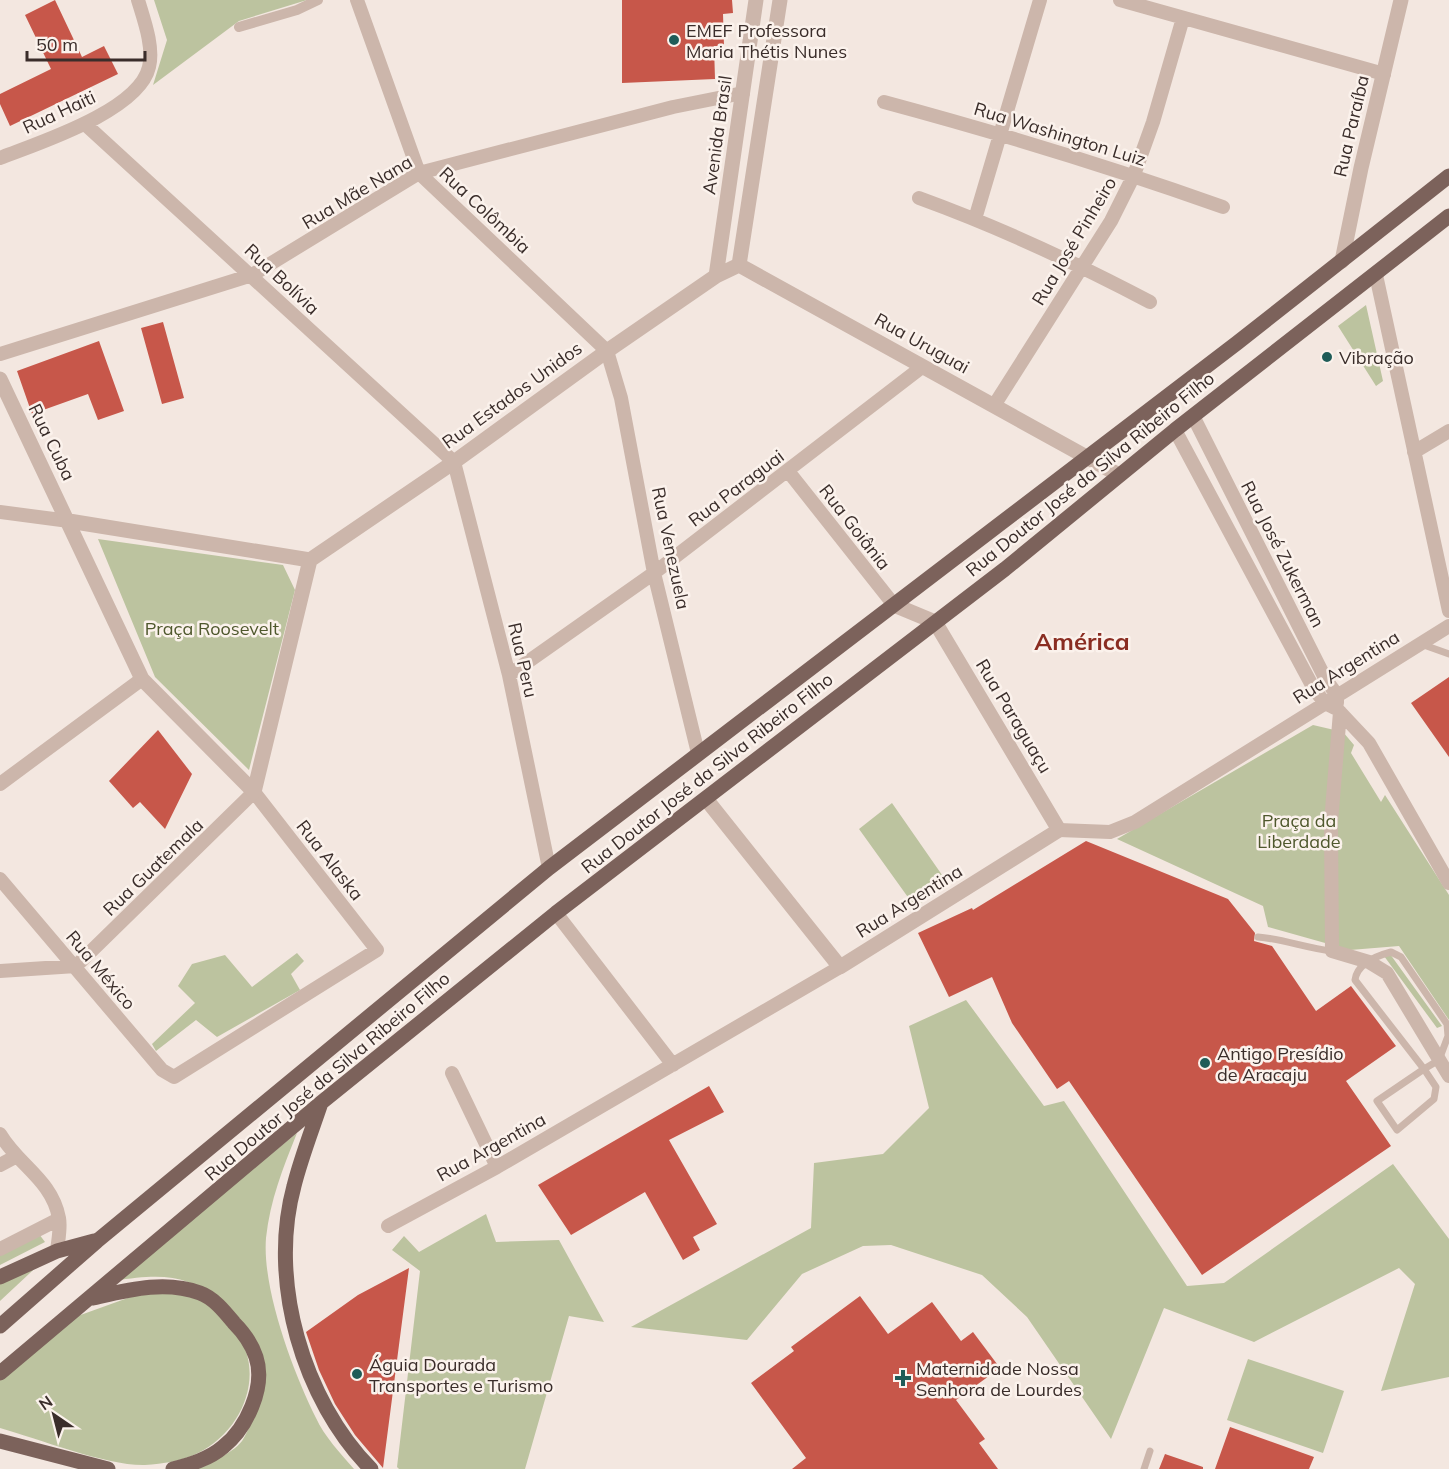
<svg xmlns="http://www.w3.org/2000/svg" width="1449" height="1469" font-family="Mulish,sans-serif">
<rect width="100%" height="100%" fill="#f3e7e0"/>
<!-- green -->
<path fill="#bcc39f" d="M154,0H307L239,21L153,85L167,40Z
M1366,305L1383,381L1376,386L1338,326Z
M98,539L283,565L295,590L249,770L155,677Z
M1313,725L1343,732L1354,745L1351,753L1381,802L1385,795L1449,895V1020L1399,946L1350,950L1268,927L1263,906L1117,839Z
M892,803L949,885L915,907L859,829Z
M297,953L304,961L291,974L300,990L217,1037L196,1020L156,1051L152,1044L195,1003L178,986L192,964L225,955L252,987Z
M1390,954L1442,1026L1437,1028L1384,956Z
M966,1000L1044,1106L1064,1101L1187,1286L1224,1283L1393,1164L1449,1239V1377L1381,1391L1415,1284L1399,1268L1254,1342L1164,1308L1111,1439L1027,1317L982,1275L891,1245L863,1246L802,1274L747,1340L631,1327L811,1228L814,1163L883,1154L929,1108L909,1026Z
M297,1133C283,1168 270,1200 266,1238C262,1289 293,1372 316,1418C324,1436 341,1454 354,1469H194C209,1462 231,1455 242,1441C257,1419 258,1385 262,1360C211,1295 205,1265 114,1281Z
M486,1214L496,1242L559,1240L604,1322L569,1316L525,1469H399L397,1467L420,1271L392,1250L404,1236L419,1252Z
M39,1234L45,1242L0,1265V1254Z
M45,1259L0,1301V1283Z
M158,1292C171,1294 187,1294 199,1299C207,1302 216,1313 223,1319C271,1358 249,1428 198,1453C182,1461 163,1464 145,1465C107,1466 39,1439 0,1428V1379L75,1317L136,1295Z
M1248,1359L1344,1391L1323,1453L1227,1420Z"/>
<!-- building -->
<path fill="#c7574a" d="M55,0L82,57L104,46L118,74L10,126L0,104V94L51,69L25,15Z
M622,0H732L733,13L723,14L724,46H714L715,79L622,83Z
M163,322L184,398L162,404L141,328Z
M99,341L124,411L98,420L88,394L32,414L17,371Z
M1449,677V757L1411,703Z
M158,730L192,774L165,829L140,802L133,808L109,781Z
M1086,841L1228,899L1255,933L1254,941L1272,946L1316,1011L1351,986L1396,1046L1346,1081L1391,1146L1202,1275L1069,1081L1057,1089L1012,1023L992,977L949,997L918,933L972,908L973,910Z
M709,1086L724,1112L669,1140L717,1224L693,1237L700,1250L683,1260L645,1192L571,1235L538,1185Z
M409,1268L383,1468L355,1435L335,1404L319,1370L306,1332L358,1295Z
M860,1296L888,1334L932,1302L961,1341L973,1332L1000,1368L956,1400L985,1439L979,1443L998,1469H792L806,1458L751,1383L794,1351L791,1347Z
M1230,1427L1314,1457L1309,1469H1215Z
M1165,1454L1203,1467V1469H1159Z"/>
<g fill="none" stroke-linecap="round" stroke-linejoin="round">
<!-- service -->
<path stroke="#ccb6ab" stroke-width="7" d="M1421,644L1449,654
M1258,937C1283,939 1306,948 1332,951
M1391,952L1401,957L1447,1024L1448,1036L1439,1060L1424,1069L1355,980C1357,964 1376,956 1391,952Z
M1424,1069L1436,1087L1434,1099L1397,1130L1377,1101Z
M1144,1469L1150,1451"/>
<!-- pedestrian -->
<path stroke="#ccb6ab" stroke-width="10" d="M239,27L297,10L318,0"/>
<!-- minor -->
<path stroke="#ccb6ab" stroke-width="14" d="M357,0L419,173L607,351L621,398L654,573L698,753
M1120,0L1384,74
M884,102C999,133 1111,167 1223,207
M85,124L454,462L509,675L549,868
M0,158C38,143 139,111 149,67C154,47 144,20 138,0
M919,198C999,227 1074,262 1150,302
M975,219L1040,0
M1376,275L1449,611
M0,354L252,275L419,173L673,107L743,93
M995,404L1111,221L1134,175L1153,122L1183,18
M1193,416L1326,680L1337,695V703
M1175,430L1314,689L1325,703L1337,709L1369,743L1449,883
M1414,452L1449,431
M788,471L894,605
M0,512L69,521
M509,675L654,573L922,367
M1340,712L1331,822L1332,951L1369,962L1387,973L1449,1076
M0,784L142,679
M1059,830L1110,832L1135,822L1449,626
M0,879L162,1070L174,1077L377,950L254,792L76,966L0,971
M556,913L673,1065
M452,1073L497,1167
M0,1134C19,1166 52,1180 59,1218C61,1228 58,1241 57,1251
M0,1165L15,1157
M388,1226L497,1167L840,967
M0,1249L59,1219"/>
<!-- tertiary -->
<path stroke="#ccb6ab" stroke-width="15" d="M1342,261L1361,168L1401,0
M739,265L1119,475
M739,265L780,0
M716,276L756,0
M0,379L142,679L254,792
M69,521L310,560
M310,560L454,462L607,351L716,276L739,265
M254,792L310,560
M706,799L840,967L1059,830L935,622L894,605"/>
<!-- primary -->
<path stroke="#7c625b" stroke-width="15" d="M321,1103C312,1130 301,1158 294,1186C268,1281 303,1400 371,1469
M0,1277L57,1251L94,1241
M93,1298C128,1290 165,1280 200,1293C214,1298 225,1312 234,1323C243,1332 252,1345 256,1357C266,1387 246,1429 223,1447C209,1459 191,1464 173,1469
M0,1326L97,1241L549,868L1237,343L1449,176
M0,1373L322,1102L556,913L1005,569L1175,430L1449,216
M0,1441L108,1469"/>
</g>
<!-- markers -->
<g fill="#1f5c58" stroke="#fbf2ec" stroke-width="2">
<circle cx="674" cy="40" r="6"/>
<circle cx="1327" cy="357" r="6"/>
<circle cx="1205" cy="1063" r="6"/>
<circle cx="357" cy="1374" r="6"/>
<path d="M900 1369h6v6h6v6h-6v6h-6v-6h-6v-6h6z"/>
</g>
<g text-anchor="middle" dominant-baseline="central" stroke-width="5" stroke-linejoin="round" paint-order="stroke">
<!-- poi labels -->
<g font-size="18" fill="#3a2d2a" stroke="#fbf2ec" text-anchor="start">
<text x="686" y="30">EMEF Professora<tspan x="686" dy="21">Maria Thétis Nunes</tspan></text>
<text x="1339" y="357">Vibração</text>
<text x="1217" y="1053">Antigo Presídio<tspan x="1217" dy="21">de Aracaju</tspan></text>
<text x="369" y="1364">Águia Dourada<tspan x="369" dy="21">Transportes e Turismo</tspan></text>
<text x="916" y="1368">Maternidade Nossa<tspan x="916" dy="21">Senhora de Lourdes</tspan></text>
</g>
<!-- street labels -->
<g font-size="18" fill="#3a2d2a" stroke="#fbf2ec">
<text transform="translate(59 112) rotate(-25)">Rua Haiti</text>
<text transform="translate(1351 126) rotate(-77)">Rua Paraíba</text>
<text transform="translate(1060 134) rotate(17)">Rua Washington Luiz</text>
<text transform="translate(717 135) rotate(-82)">Avenida Brasil</text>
<text transform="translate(357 192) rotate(-31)">Rua Mãe Nana</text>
<text transform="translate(485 210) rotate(43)">Rua Colômbia</text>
<text transform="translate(1074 241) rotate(-59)">Rua José Pinheiro</text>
<text transform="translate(282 279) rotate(43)">Rua Bolívia</text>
<text transform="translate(922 343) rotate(29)">Rua Uruguai</text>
<text transform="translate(512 395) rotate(-36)">Rua Estados Unidos</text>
<text transform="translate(52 442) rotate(64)">Rua Cuba</text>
<text transform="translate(1090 474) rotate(-39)">Rua Doutor José da Silva Ribeiro Filho</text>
<text transform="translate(736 488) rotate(-37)">Rua Paraguai</text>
<text transform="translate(855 527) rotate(52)">Rua Goiânia</text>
<text transform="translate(671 548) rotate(78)">Rua Venezuela</text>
<text transform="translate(1283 554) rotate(63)">Rua José Zukerman</text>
<text transform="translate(523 660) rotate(77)">Rua Peru</text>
<text transform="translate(1346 667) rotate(-32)">Rua Argentina</text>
<text transform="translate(1014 716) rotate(59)">Rua Paraguaçu</text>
<text transform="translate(707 773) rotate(-38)">Rua Doutor José da Silva Ribeiro Filho</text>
<text transform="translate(330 860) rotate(52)">Rua Alaska</text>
<text transform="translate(153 867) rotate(-44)">Rua Guatemala</text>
<text transform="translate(909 901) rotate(-32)">Rua Argentina</text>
<text transform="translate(101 970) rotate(50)">Rua México</text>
<text transform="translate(327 1076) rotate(-40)">Rua Doutor José da Silva Ribeiro Filho</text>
<text transform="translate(491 1147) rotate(-29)">Rua Argentina</text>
</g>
<!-- park labels -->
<g font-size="18" fill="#4f582d" stroke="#fbf2ec">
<text x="212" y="628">Praça Roosevelt</text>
<text x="1299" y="820">Praça da<tspan x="1299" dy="21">Liberdade</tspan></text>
</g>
<!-- district labels -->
<g font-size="24" font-weight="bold" fill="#8a2d22" stroke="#fbf2ec">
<text x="1082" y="641">América</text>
</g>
</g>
<!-- north arrow -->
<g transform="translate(54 1415) rotate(325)" stroke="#fbf2ec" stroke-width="4.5" paint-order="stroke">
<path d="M0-4.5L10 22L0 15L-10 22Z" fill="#3a2d2a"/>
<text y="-9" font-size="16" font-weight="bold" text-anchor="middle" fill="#3a2d2a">N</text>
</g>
<!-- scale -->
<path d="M27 51v9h118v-9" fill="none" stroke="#3a2d2a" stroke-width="3"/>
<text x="36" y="51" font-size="18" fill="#3a2d2a" stroke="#fbf2ec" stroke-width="4.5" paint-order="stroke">50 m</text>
</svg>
